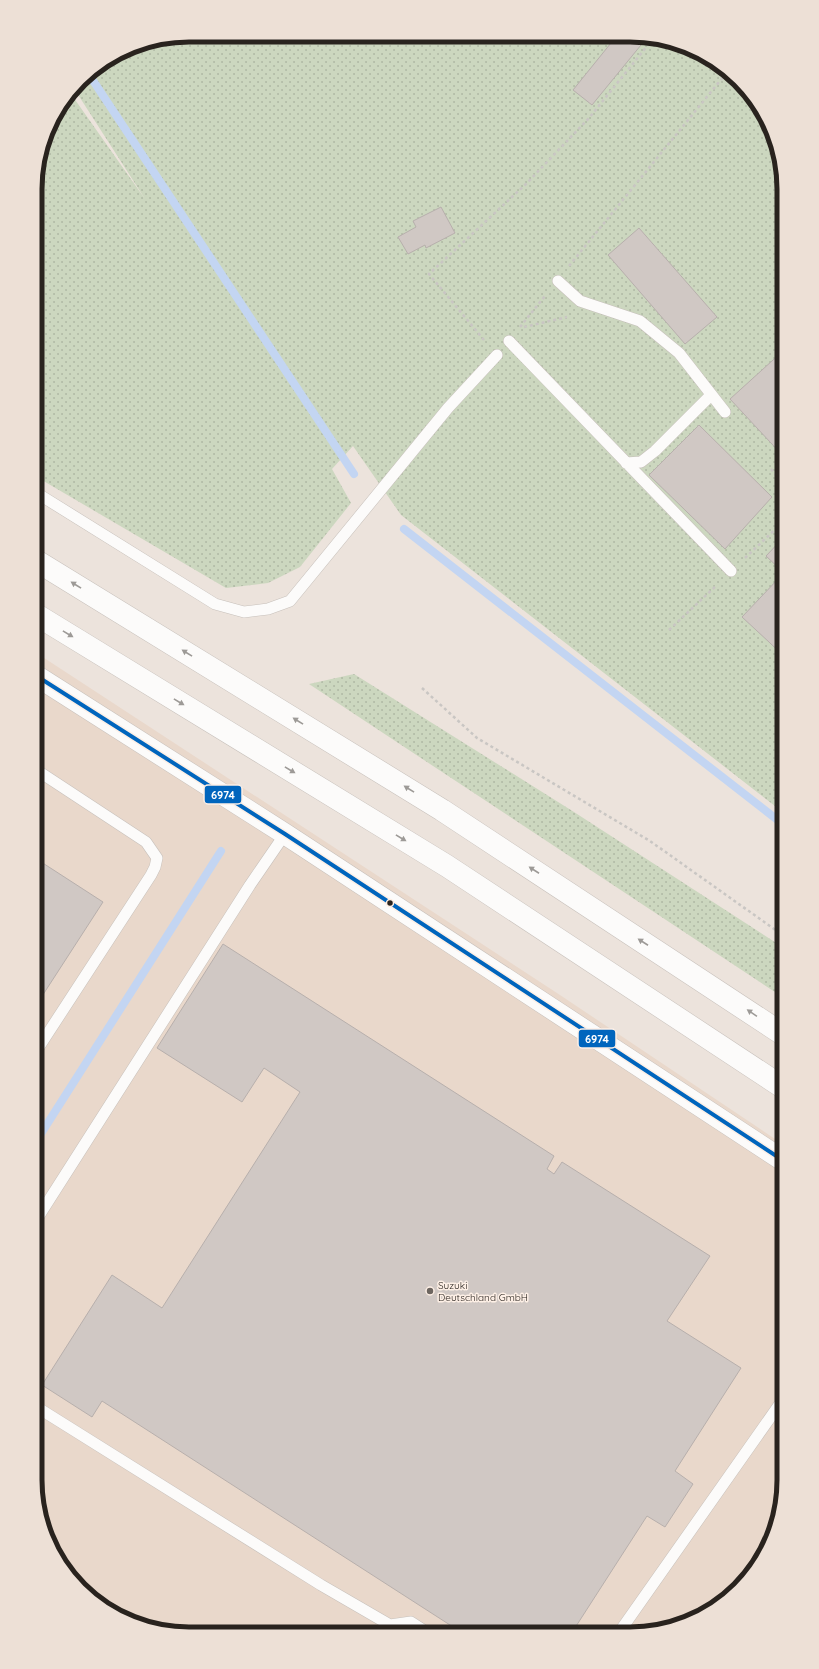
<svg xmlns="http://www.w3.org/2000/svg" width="819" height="1669" font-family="Quicksand,sans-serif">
<defs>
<pattern id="grass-dots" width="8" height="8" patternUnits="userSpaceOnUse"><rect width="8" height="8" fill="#ccd7bf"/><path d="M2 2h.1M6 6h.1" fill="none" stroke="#afb8a4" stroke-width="1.8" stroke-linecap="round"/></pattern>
</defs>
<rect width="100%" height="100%" fill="#ece3dc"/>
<!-- built -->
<path fill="#e9d8cb" d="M35,652L560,995L784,1145V1490L772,1539L752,1574L716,1608L679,1626L630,1634L169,1633L121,1618L88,1596L61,1566L43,1529L35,1480Z"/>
<!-- grass -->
<path fill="url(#grass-dots)" d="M189,35L660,38L698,51L732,73L758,104L776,140L784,189V813L401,515L353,446L332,469L351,503L300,567L268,583L226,588L35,476V179L51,121L71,94L145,199L75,90L87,73L130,47Z
M354,674L574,812L784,948V998L309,684Z"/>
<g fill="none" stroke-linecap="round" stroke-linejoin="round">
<!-- stream -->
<path stroke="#c3d5f2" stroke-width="8" d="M88,73L354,474
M404,529L784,825
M35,1143L221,851"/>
</g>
<!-- building -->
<path fill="#d0c8c4" stroke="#b7afac" d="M615,38H631L641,45L592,105L573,90Z
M441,207L455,233L426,248L425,245L408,254L398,237L416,227L413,221Z
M639,228L717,317L685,344L608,255Z
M783,351L784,353V457L730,399Z
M699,425L772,497L725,549L649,475Z
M784,537V573L766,556Z
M779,578L784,583V656L742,617Z
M35,858L103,902L35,1007Z
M223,944L554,1156L547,1169L554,1174L562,1162L710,1256L667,1321L741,1368L675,1471L693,1484L665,1527L647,1516L571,1634H464L102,1401L92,1417L42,1385L112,1275L162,1308L300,1092L264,1068L242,1102L157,1048Z"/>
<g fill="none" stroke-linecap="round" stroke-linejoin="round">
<defs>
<path id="lane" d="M558,281L580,301L640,321L679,353L725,412
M509,341L731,571
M626,463L641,462L655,451L711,395
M35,492L215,604L244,612L268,609L290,601L448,408L497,355
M35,1053L151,875L155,867L157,858L146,842L35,769
M35,1222L250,885L285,834
M35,1406L321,1585L390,1625L411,1622L428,1633
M618,1634L784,1398"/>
<path id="street" d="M35,675L285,834L784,1161"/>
<path id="highway" d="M35,560L442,810L784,1035
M35,614L447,866L784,1088"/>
</defs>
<!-- lane casing -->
<use href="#lane" stroke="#c7c0bb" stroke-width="12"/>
<!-- street casing -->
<use href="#street" stroke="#c7c0bb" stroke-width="22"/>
<!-- highway casing -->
<use href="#highway" stroke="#c7c0bb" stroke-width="23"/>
<!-- path -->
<path stroke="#c9c6c3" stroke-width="2.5" stroke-dasharray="3 3" stroke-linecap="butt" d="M569,266L728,71
M520,327L545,296
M524,327L567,317
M484,340L429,274L526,184L589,118L648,45
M771,469L784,485
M745,558L784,521
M669,630L717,585
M422,688L477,738L650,841L784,936"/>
<!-- lane -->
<use href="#lane" stroke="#fcfbfa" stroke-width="11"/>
<!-- street -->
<use href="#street" stroke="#fcfbfa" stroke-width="21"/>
<!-- highway -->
<use href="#highway" stroke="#fcfbfa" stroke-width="22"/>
<defs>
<path id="bus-1" d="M35,675L285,834L784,1161"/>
</defs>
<!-- bus-1 casing -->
<use href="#bus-1" stroke="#fef0e6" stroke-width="7"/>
<!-- bus-1 -->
<use href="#bus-1" stroke="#0065bd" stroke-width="4"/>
</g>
<!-- one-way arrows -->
<defs><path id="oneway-solid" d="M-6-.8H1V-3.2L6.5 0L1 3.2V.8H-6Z"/></defs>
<g fill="#9d9a97">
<use href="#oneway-solid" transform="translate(76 585) rotate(-148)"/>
<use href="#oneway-solid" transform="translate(68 634) rotate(31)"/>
<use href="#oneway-solid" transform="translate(187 653) rotate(-148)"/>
<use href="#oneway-solid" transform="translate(179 702) rotate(31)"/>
<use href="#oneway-solid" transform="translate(298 721) rotate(-148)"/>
<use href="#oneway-solid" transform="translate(290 770) rotate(31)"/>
<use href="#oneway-solid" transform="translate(409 789) rotate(-148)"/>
<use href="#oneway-solid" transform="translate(401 838) rotate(31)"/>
<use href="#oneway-solid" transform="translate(534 870) rotate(-147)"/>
<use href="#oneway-solid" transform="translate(643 942) rotate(-147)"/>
<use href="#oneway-solid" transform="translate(752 1013) rotate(-146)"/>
</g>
<!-- markers -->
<circle fill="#29231e" stroke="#fef0e6" stroke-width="1.5" cx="390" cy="903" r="3.5"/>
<circle fill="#6d6660" stroke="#fef0e6" stroke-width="1.5" cx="430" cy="1291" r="4"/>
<g text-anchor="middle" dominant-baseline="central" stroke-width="3" stroke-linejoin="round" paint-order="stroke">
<!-- poi labels -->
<g font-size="10" fill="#29231e" stroke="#fef0e6" text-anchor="start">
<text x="438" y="1285">Suzuki<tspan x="438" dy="12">Deutschland GmbH</tspan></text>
</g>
</g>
<!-- crop -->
<path d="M0 0H819V1669H0ZM189 42H630A147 147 0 0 1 777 189V1480A147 147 0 0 1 630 1627H189A147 147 0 0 1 42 1480V189A147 147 0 0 1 189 42Z" fill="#ede0d6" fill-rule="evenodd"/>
<path fill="none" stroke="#29231e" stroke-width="5" d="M189 42H630A147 147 0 0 1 777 189V1480A147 147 0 0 1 630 1627H189A147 147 0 0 1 42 1480V189A147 147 0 0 1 189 42Z"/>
<g stroke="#fef0e6" stroke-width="1.5">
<rect x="204" y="785" width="38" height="19" rx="4" fill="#0065bd"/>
<rect x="578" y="1029" width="38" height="19" rx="4" fill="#0065bd"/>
</g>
<g font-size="11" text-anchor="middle" font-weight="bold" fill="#fff">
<text x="223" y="799">6974</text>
<text x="597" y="1043">6974</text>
</g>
</svg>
